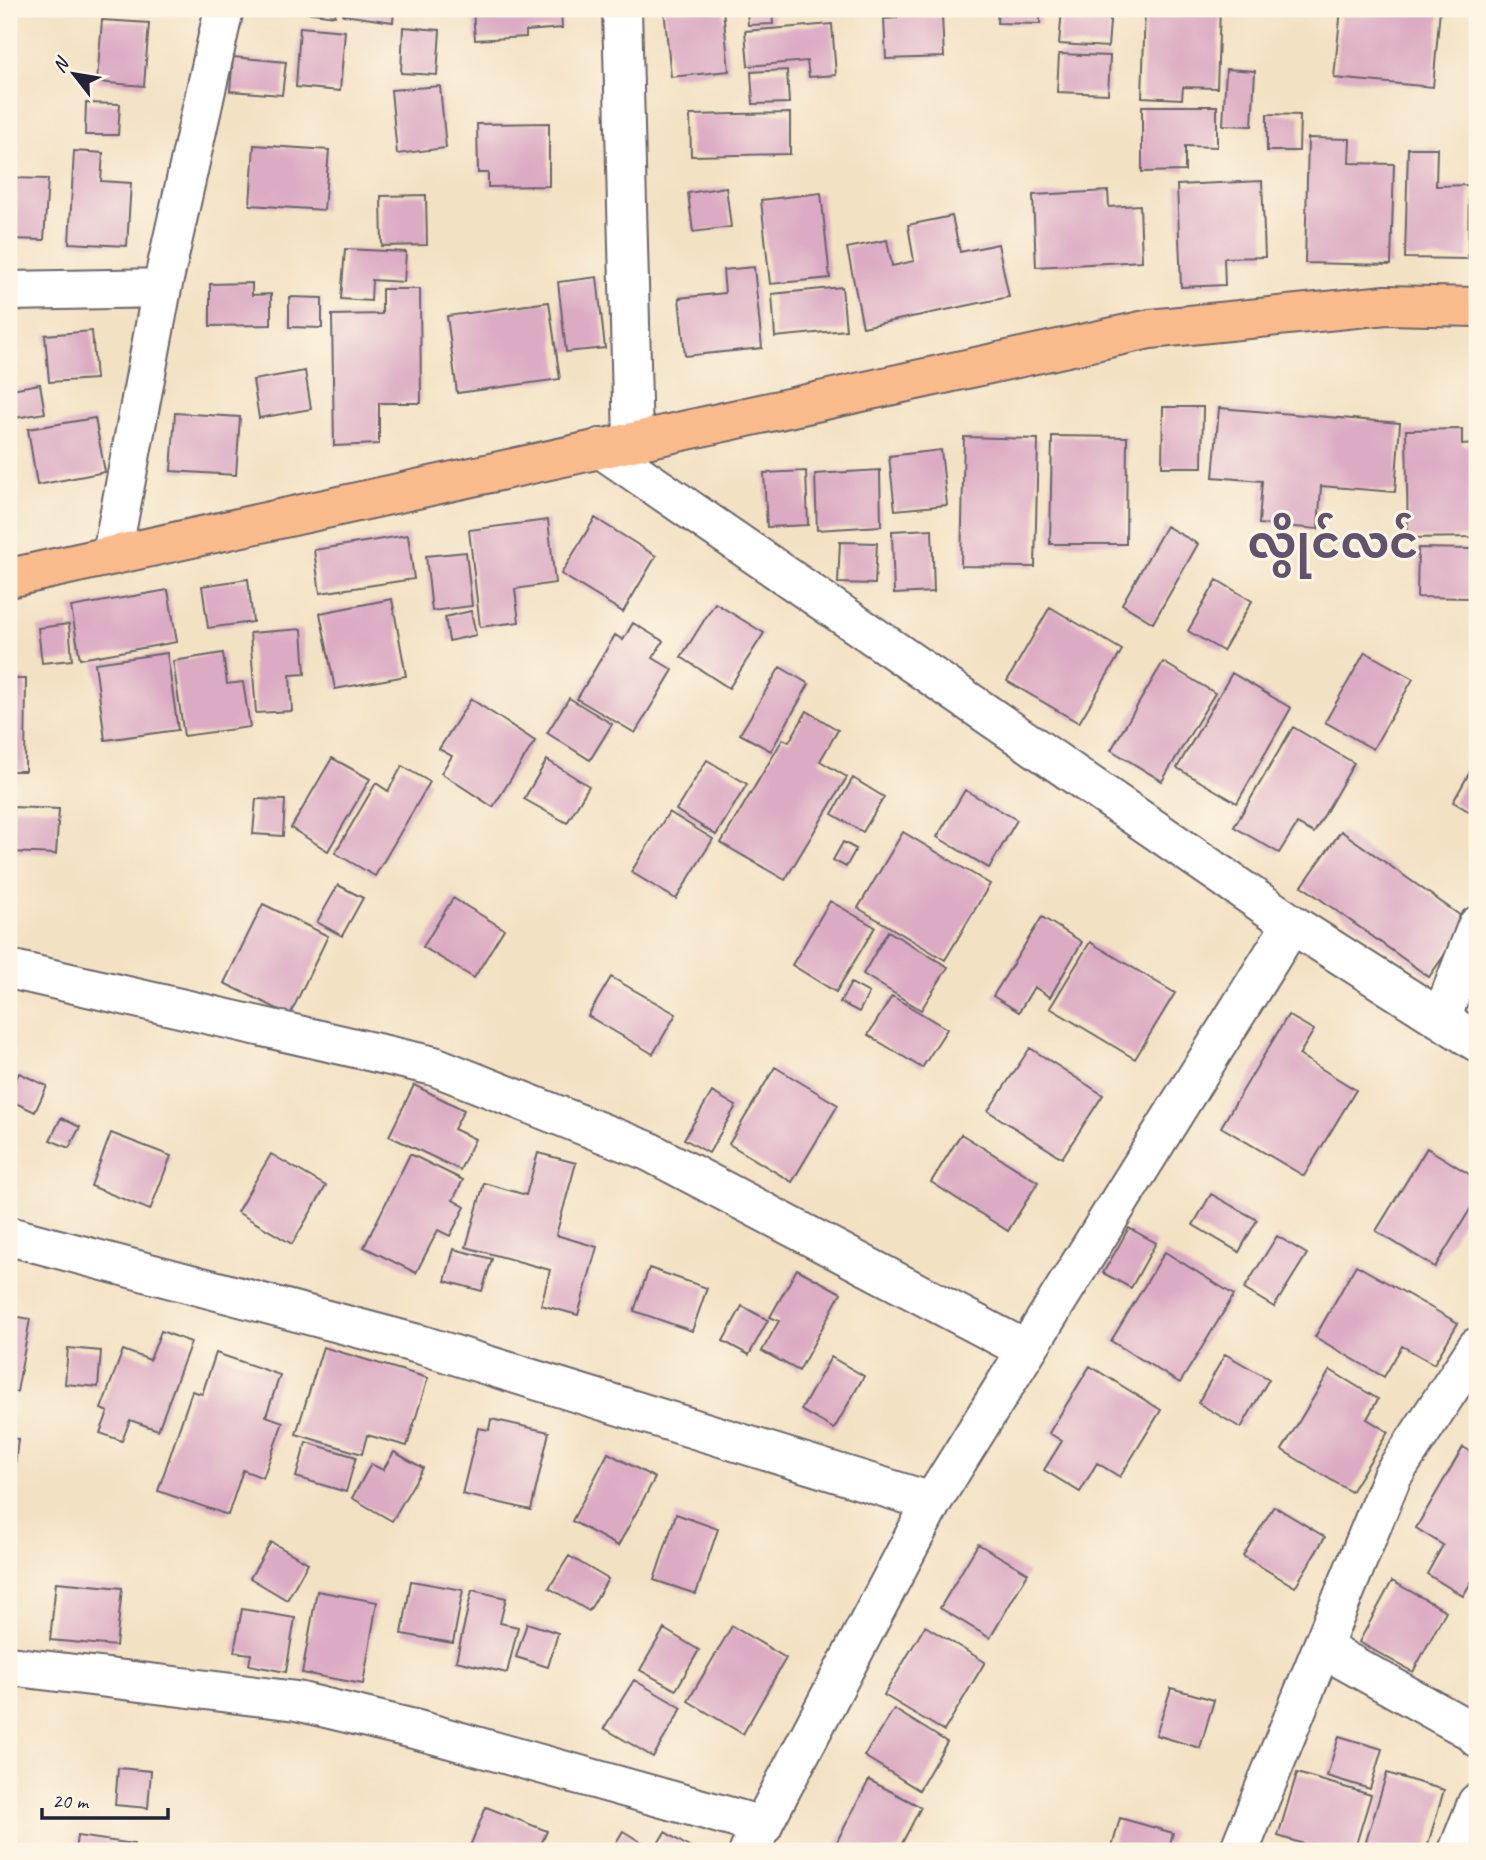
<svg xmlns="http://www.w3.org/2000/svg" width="1486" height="1860" font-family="Caveat,'Noto Sans Myanmar',sans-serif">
<rect width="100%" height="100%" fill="#fcf5e5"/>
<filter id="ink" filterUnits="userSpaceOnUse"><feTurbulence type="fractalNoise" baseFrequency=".0143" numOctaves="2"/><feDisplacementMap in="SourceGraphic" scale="14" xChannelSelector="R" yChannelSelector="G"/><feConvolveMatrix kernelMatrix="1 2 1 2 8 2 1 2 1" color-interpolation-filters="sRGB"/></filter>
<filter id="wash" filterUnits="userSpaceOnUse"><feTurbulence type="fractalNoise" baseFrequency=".00686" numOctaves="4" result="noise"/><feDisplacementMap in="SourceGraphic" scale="28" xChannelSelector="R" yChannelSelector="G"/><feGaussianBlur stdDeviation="1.57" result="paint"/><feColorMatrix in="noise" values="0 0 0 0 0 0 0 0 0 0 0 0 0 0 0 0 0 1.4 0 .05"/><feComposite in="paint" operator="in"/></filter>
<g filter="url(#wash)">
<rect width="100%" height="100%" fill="#f3e1c3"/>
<g id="blocks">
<!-- building -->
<path fill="#dbaac3" d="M289,9H336L335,16L289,10Z
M344,9H394L393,22L343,15Z
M473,9H561L562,28L526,31V37L475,40Z
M664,9H723L729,71L671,77Z
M747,9H772L773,24L748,25Z
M896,9H921L922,16H942L944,57L886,59L884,19L897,18Z
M998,9H1040V24L997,23Z
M1062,9H1111L1108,47L1059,44Z
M1145,9H1220L1217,88L1183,87L1182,99L1142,97Z
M1341,9H1440L1433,87L1334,78Z
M102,20L149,23L144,86L97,82Z
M832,24L836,75L809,77L807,61L748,66L745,31Z
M300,27L345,31L340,91L296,87Z
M403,27L440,30L437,75L401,73Z
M1059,54L1110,56L1108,94L1057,92Z
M233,57L286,62L282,95L230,91Z
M1226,69L1255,71L1252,126L1223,125Z
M787,70L789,103L753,104L751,72Z
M440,86L446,148L397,154L391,90Z
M86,103L120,104L118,135H85Z
M1142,106H1217V147L1185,146V171L1142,172Z
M790,113V154L691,156L690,115Z
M1267,114L1300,115L1299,151H1267Z
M549,123V186L488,187V173H478L477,124Z
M1308,138L1350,139L1349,163L1394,164L1391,265L1305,263Z
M254,145L329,150L324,210L250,205Z
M1408,148H1437L1436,186L1469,185L1468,259L1405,258Z
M74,151L103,153L101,181L131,183L127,246L69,243Z
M9,178L48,179L44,240L9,239Z
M1262,181L1265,257L1224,258L1225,285L1181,287L1177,185Z
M726,187L731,227L693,232L688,193Z
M1108,191L1109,207L1140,205L1142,261L1036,267L1033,195Z
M821,193L830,278L770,284L761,200Z
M426,195L427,245L382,246L381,196Z
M952,216L960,252L998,244L1009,297L863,327L847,248L887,240L892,266L914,261L908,225Z
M345,249L406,252L404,282L372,280L371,301L341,299Z
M754,267L762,348L685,356L679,298L725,293L723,270Z
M597,277L605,348L566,352L558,282Z
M252,283V295L271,294V325L210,326V284Z
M842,287L846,330L775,337L772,294Z
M382,289H420L421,403H379V444L334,446L332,315L382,314Z
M289,297L322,298V328L289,327Z
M549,302L560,379L457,393L447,316Z
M92,331L96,379L49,382L45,335Z
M305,371L311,409L259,418L253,380Z
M40,384L45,413L15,418L11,389Z
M1163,407H1203L1202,467H1162Z
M1219,408L1400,423L1395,492L1321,486L1318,529L1259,524L1262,481L1213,477Z
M175,413L240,417L236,475L171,471Z
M95,418L105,472L37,485L28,429Z
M1462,429V445L1477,444V537L1408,538L1406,430Z
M1052,436L1127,437L1126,544H1050Z
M964,437L1038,439L1035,567L961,566Z
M941,450L947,505L895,510L889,456Z
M880,470L881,526L817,530L815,474Z
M806,471L808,525L767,527L764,473Z
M595,518L656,556L623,612L561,574Z
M548,520L555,583L515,589L519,622L480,627L469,530Z
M1166,526L1198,544L1153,623L1122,604Z
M932,529L934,592L894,594L892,531Z
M408,535L414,579L320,593L314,550Z
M840,542L877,543L875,584L838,583Z
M1418,548L1472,549L1470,598L1417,597Z
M466,552L472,606L432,611L426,556Z
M248,579L253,622L208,628L202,586Z
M1217,580L1252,601L1223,651L1188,631Z
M168,590L177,642L80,659L71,607Z
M392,599L406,676L335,689L320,613Z
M715,603L764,633L729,688L681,657Z
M1050,607L1122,650L1079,723L1007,681Z
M471,611L476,635L449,641L445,617Z
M633,623L663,641L653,658L673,670L635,733L577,699L615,635L623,640Z
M69,624L72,660L42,663L38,628Z
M302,629L305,674L290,675L292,711L256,713L250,633Z
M1365,652L1413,679L1373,749L1325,722Z
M167,653L178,730L105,740L95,663Z
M223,653L227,684L243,682L250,727L184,736L173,661Z
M1163,662L1215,693L1162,781L1111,750Z
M780,667L809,684L771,751L740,734Z
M1232,673L1291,708L1237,803L1177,768Z
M9,679H26L25,771H9Z
M569,698L612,724L590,760L547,733Z
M471,699L535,741L493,807L441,773L452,756L439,749Z
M807,711L838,730L820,761L847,777L785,880L721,843L783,739L789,742Z
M1293,727L1354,763L1314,833L1297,824L1279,853L1234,827Z
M332,758L370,779L328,851L291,828Z
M547,760L589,786L567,823L524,799Z
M707,760L747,784L716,835L676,810Z
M1475,763L1477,765V816L1453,802Z
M402,766L430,782L375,876L335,853L376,783L388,791Z
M853,778L884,797L863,832L832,814Z
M965,790L1017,820L989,868L937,837Z
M256,799L285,800L283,836L253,834Z
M13,807L59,809L56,854L11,852Z
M669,812L713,839L676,899L631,872Z
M1341,831L1468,921L1429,977L1302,886Z
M903,832L990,884L945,960L858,908Z
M843,842L856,849L846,867L833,860Z
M338,885L363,898L342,936L317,922Z
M453,898L504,929L474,978L423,947Z
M830,901L875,927L836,992L792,965Z
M263,904L328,936L290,1015L224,983Z
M1042,917L1082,942L1050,997L1034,987L1019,1012L993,996Z
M888,931L948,967L921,1010L863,974Z
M1090,942L1175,993L1135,1059L1050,1008Z
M611,977L676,1014L653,1054L588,1016Z
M851,983L869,993L859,1012L840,1002Z
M892,996L947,1029L922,1068L868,1035Z
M1288,1015L1314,1030L1299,1055L1356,1090L1304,1176L1221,1127Z
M1030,1048L1103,1095L1062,1158L988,1111Z
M775,1067L838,1105L792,1182L729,1144Z
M19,1073L47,1086L35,1112L9,1100V1094Z
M414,1085L464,1110L454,1129L475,1139L460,1170L389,1136Z
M712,1092L736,1106L709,1153L684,1139Z
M61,1118L80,1127L69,1148L50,1140Z
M111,1133L171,1156L150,1210L91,1186Z
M961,1134L1038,1182L1008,1231L931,1182Z
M1427,1148L1477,1179V1198L1435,1267L1376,1231Z
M538,1153L576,1163L556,1235L597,1247L578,1315L541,1305L550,1270L466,1247L484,1183L526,1195Z
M271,1154L326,1186L292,1244L237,1212Z
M410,1154L463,1180L453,1200L465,1207L450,1236L438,1230L416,1273L364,1247Z
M1211,1194L1257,1220L1239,1252L1193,1225Z
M1129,1228L1156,1243L1131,1288L1103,1273Z
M1277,1236L1307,1254L1274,1307L1244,1289Z
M454,1249L492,1259L482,1291L445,1281Z
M1165,1252L1234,1295L1180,1383L1111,1341Z
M1356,1265L1458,1323L1434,1364L1402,1346L1384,1377L1315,1337Z
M649,1268L707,1288L692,1331L634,1311Z
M797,1269L841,1293L799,1371L762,1351L779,1321L770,1317Z
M742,1306L768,1320L749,1355L723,1341Z
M9,1315L30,1319L17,1392L9,1391Z
M161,1331L191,1342L158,1430L130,1420L122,1441L100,1433L108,1412L101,1409L123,1350L150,1360Z
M323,1347L428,1378L407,1446L367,1435L362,1454L296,1434Z
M68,1348L101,1351L98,1387L65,1384Z
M216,1353L280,1375L266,1416L283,1422L263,1478L243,1470L228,1515L158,1491L192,1391L202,1394Z
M1225,1354L1269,1379L1241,1428L1198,1403Z
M831,1357L864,1376L834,1429L801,1410Z
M1090,1366L1161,1410L1120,1477L1097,1463L1080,1492L1044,1470L1062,1441L1049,1433Z
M1330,1370L1378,1399L1367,1419L1388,1432L1351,1492L1282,1450Z
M491,1419L549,1432L531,1510L462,1494L478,1428L489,1430Z
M9,1438L18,1439L15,1465H9Z
M306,1442L356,1457L346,1492L296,1477Z
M1463,1447L1477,1455V1572L1463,1596L1427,1574L1443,1545L1416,1528Z
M394,1452L423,1468L392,1521L352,1498L371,1464L383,1470Z
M608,1453L655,1478L618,1546L572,1521Z
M1274,1506L1325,1537L1295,1587L1243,1556Z
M676,1514L718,1529L696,1594L654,1580Z
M271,1542L308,1563L287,1600L250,1578Z
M978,1544L1028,1573L990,1638L940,1608Z
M569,1556L608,1579L589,1611L549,1588Z
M411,1581L463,1590L453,1643L402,1634Z
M1392,1581L1446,1611L1413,1672L1359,1642Z
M56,1582L122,1588L116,1646L50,1640Z
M472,1590L506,1598L500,1623L518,1627L507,1673L456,1661Z
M317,1591L377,1602L363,1684L302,1673Z
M242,1609L295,1618L286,1672L249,1665L251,1654L234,1652Z
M527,1623L558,1633L548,1667L516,1657Z
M732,1626L786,1658L743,1734L688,1701Z
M925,1626L985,1662L944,1731L884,1695Z
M664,1629L699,1650L676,1690L640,1670Z
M634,1680L682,1708L653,1757L604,1728Z
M1171,1688L1214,1700L1200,1748L1156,1735Z
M894,1709L947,1742L919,1790L864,1756Z
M1339,1736L1382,1749L1370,1789L1327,1776Z
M118,1768L151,1771L148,1808L115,1805Z
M1297,1773L1371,1795L1354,1851H1308L1310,1846L1278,1836Z
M1387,1773L1444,1790L1426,1851H1373L1364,1848Z
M869,1780L921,1807L898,1851H847L835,1845Z
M486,1807L547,1831L538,1851H468Z
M1120,1818L1173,1833L1168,1851H1111Z
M623,1831L654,1850L665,1832L692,1849L691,1851H611Z
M77,1836L134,1844L133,1851H75Z"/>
</g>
</g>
<g filter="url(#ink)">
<use href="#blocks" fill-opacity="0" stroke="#6b656b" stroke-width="2"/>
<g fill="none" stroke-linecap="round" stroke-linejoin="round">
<defs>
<path id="minor" d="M622,9L633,441
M9,291L162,288
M600,448L1292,924L1477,1042
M112,554L162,288L224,9
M9,969L434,1066L648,1151L1026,1350
M1441,1019L1477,926
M9,1236L422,1345L932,1502
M1322,1648L1473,1732L1477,1737
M9,1666L297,1701L418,1730L763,1826
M749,1851L932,1502L1292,924
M1239,1851L1392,1476L1477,1347
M1458,1851L1477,1803"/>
<path id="highway" d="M9,578L1150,329L1386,305L1477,307"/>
</defs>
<!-- minor casing -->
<use href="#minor" stroke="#6b656b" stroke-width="42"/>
<!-- highway casing -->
<use href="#highway" stroke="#6b656b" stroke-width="42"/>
<!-- minor -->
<use href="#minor" stroke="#fff" stroke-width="38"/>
<!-- highway -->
<use href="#highway" stroke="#fabb8c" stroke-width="38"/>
</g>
</g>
<g text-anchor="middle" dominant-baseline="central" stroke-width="6" stroke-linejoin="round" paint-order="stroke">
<!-- town labels -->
<g font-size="44" font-weight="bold" fill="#63526b" stroke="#fcf5e5">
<text x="1333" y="543">လွိုင်လင်</text>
</g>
</g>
<!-- margin -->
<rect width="1486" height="1860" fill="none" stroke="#fcf5e5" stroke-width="35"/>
<!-- north arrow -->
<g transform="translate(74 74) rotate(301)" stroke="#fcf5e5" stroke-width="5" paint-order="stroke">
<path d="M0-5L12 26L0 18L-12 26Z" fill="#22223b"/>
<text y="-10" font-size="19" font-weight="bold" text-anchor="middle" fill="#22223b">N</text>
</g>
<!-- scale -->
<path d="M42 1808v10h126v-10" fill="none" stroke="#22223b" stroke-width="3.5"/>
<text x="52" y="1808" font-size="21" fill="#22223b" stroke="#fcf5e5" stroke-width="5" paint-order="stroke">20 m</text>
</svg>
